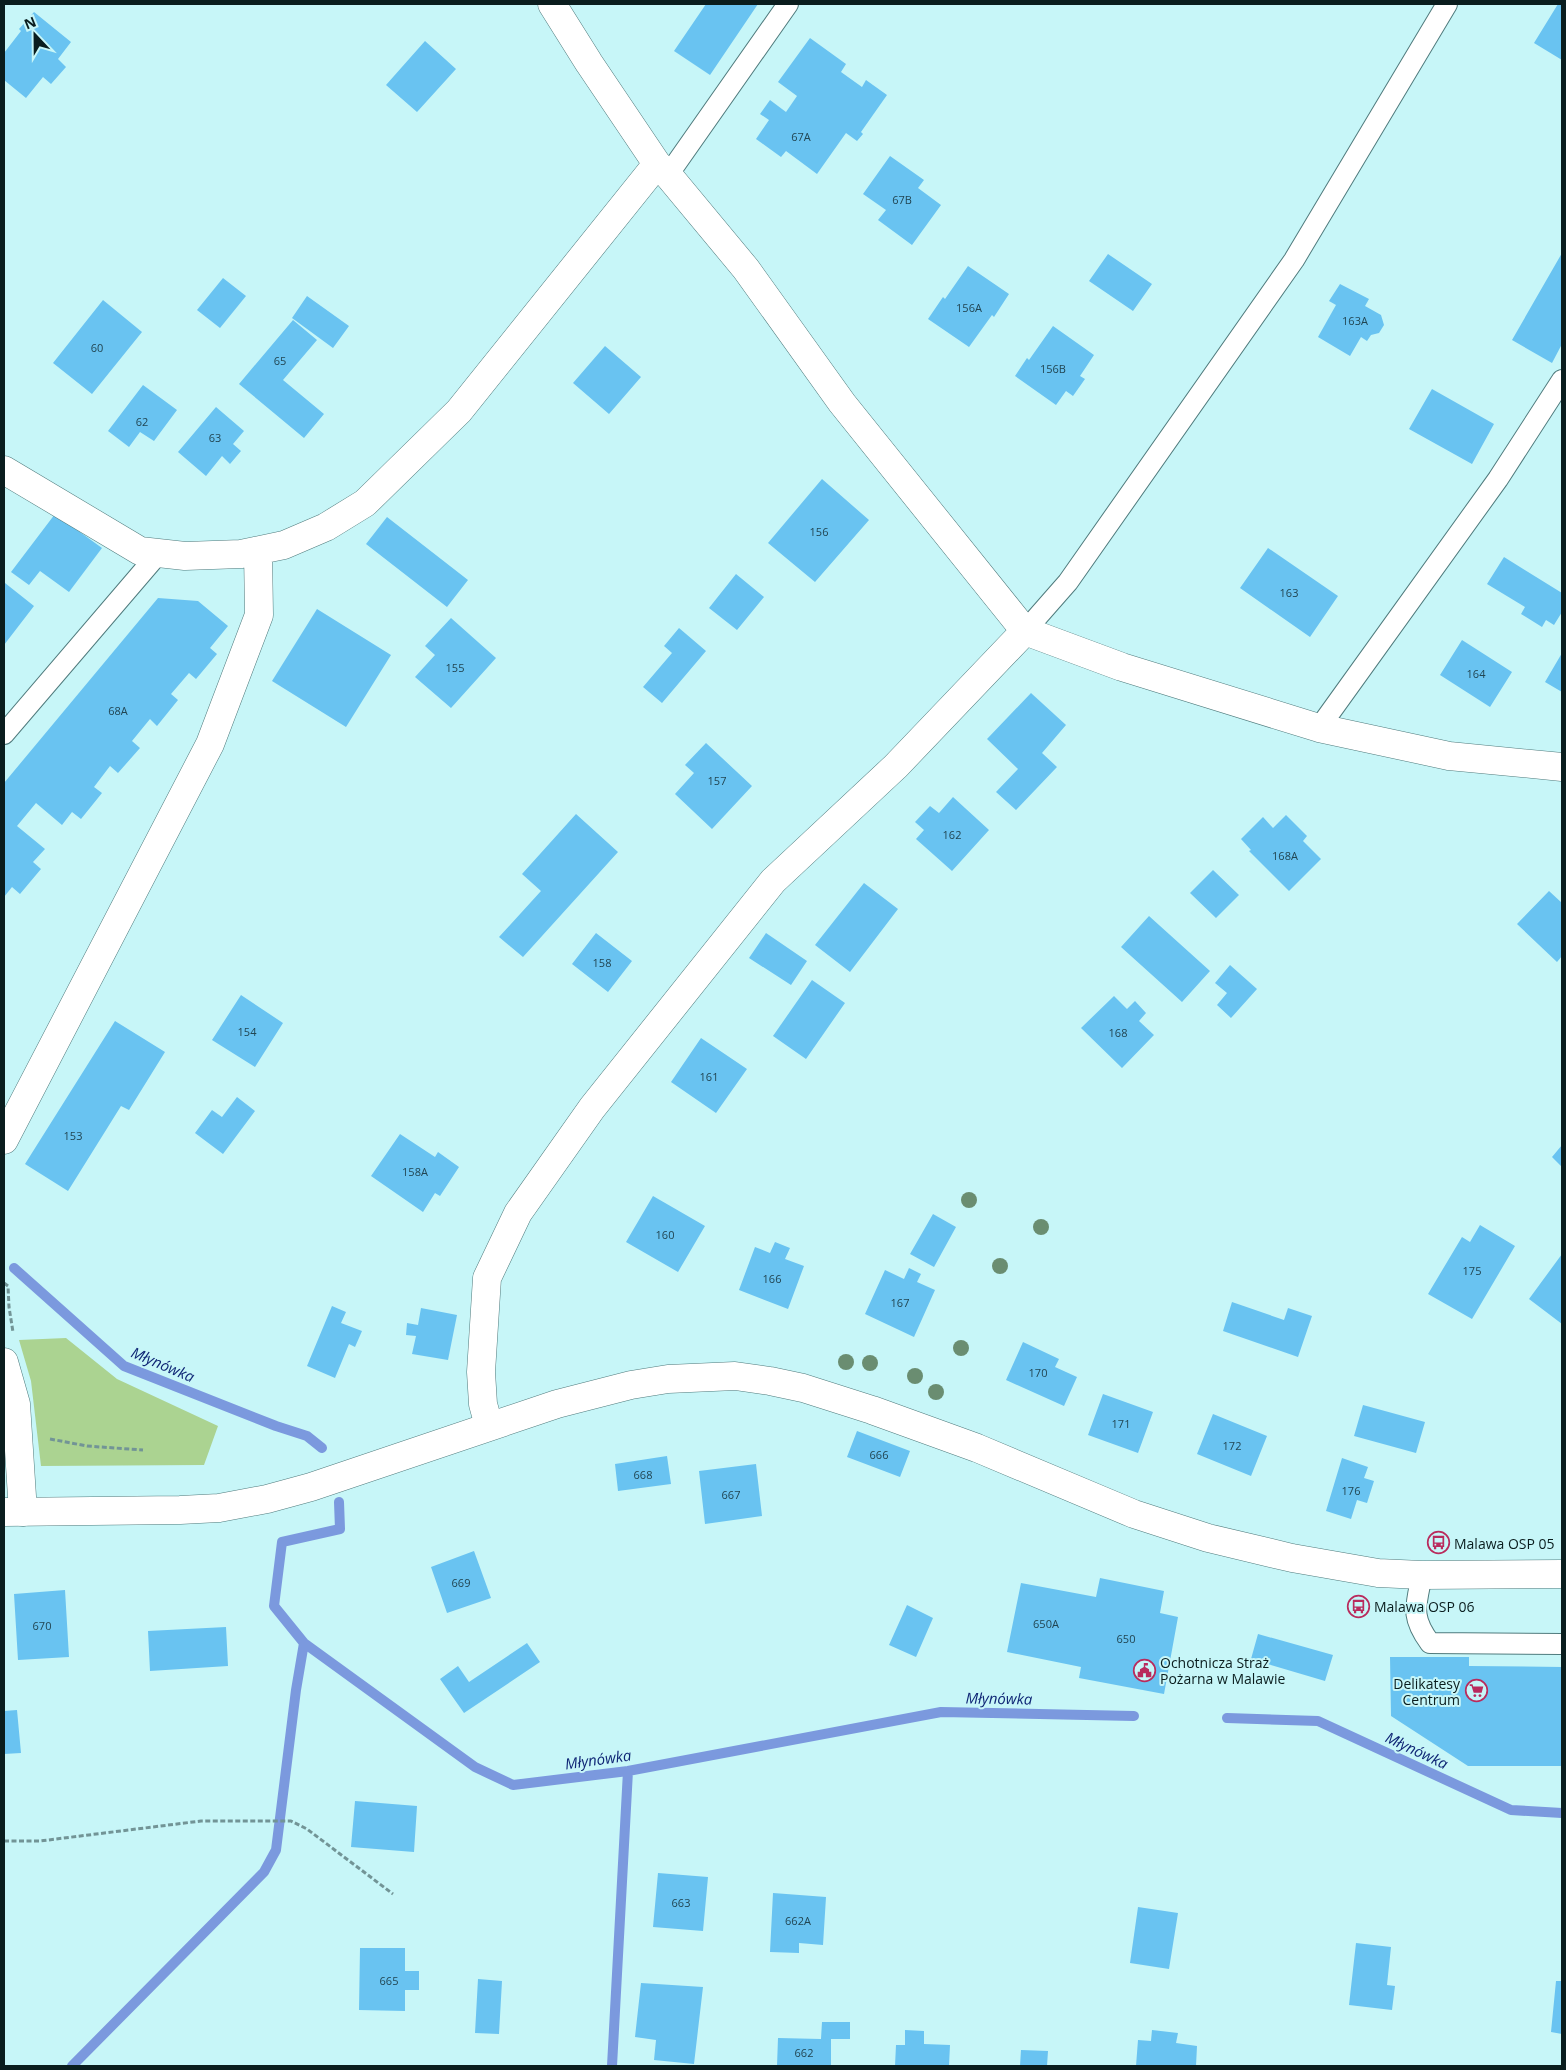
<svg xmlns="http://www.w3.org/2000/svg" width="1566" height="2070" font-family="'Open Sans',sans-serif">
<rect width="100%" height="100%" fill="#c7f6f8"/>
<!-- green -->
<path fill="#abd391" d="M66,1338L117,1379L218,1426L204,1465L41,1466L31,1381L19,1340Z"/>
<g fill="none" stroke-linecap="round" stroke-linejoin="round">
<!-- stream -->
<path stroke="#7b99de" stroke-width="10" d="M14,1268L124,1366L276,1426L307,1436L322,1448
M339,1502L340,1529L282,1542L274,1606L304,1643L475,1767L513,1785L628,1771L941,1712L1134,1716
M1227,1718L1318,1721L1511,1810L1562,1813
M72,2066L264,1872L276,1850L296,1690L304,1643
M612,2066L628,1771"/>
</g>
<!-- building -->
<path fill="#69c3f1" d="M706,4H758L710,75L674,51Z
M1558,4H1562V60L1534,43Z
M34,12L71,42L58,59L66,67L51,84L43,77L26,98L4,80V53L21,31L19,29Z
M810,38L846,64L841,72L862,87L866,80L887,95L861,132L863,134L857,141L846,133L817,174L786,151L781,157L756,139L769,120L760,114L770,100L786,112L797,96L778,82Z
M425,41L456,69L417,112L386,85Z
M890,156L924,180L918,188L941,205L912,245L878,220L886,210L863,194Z
M1562,253V344L1552,363L1512,340Z
M1108,254L1152,284L1133,311L1089,281Z
M968,266L1009,294L994,317L992,315L969,347L928,319L943,297L945,299Z
M223,278L246,296L220,328L197,310Z
M1340,284L1369,299L1365,306L1381,315L1384,325L1379,333L1371,335L1367,341L1361,337L1350,356L1318,337L1336,305L1329,301Z
M307,296L349,326L333,348L292,318Z
M103,300L142,332L92,394L53,363Z
M293,320L317,340L283,380L324,414L304,438L239,384Z
M1053,326L1094,355L1080,376L1085,379L1073,396L1066,391L1056,405L1015,376L1027,358L1029,360Z
M605,346L641,377L609,414L573,383Z
M143,385L177,410L154,441L140,432L129,447L108,431Z
M1432,389L1494,424L1472,464L1409,429Z
M216,407L244,431L233,444L241,451L230,464L222,456L206,476L178,452Z
M822,479L869,520L815,582L768,543Z
M55,514L102,548L69,592L40,571L29,585L11,572Z
M387,517L468,580L447,607L366,544Z
M1268,548L1338,596L1310,637L1240,588Z
M1504,557L1562,593V612L1554,625L1546,620L1542,627L1521,614L1525,607L1487,584Z
M736,574L764,597L737,630L709,608Z
M5,583L34,606L4,645V584Z
M158,598L198,601L228,626L210,648L217,654L196,679L189,673L171,694L178,700L157,726L150,719L132,741L140,748L118,773L110,766L94,787L102,793L81,819L72,812L62,825L36,803L17,826L45,849L33,862L41,869L20,894L12,887L4,897V783Z
M317,609L391,655L346,727L272,681Z
M451,618L496,658L451,708L415,677L435,655L425,646Z
M679,628L706,651L662,703L643,687L672,653L664,646Z
M1462,640L1512,672L1490,707L1440,675Z
M1562,653V692L1545,682Z
M1031,693L1066,725L1042,753L1057,767L1016,810L996,792L1018,769L987,739Z
M706,743L752,786L712,829L675,794L694,773L685,765Z
M953,797L989,830L952,871L916,839L924,830L915,822L930,806L939,813Z
M576,814L618,852L523,957L499,937L541,891L522,874Z
M1286,815L1307,836L1303,841L1321,859L1289,891L1249,851L1251,850L1241,839L1263,817L1273,828Z
M1213,870L1239,895L1216,918L1190,893Z
M864,883L898,909L850,972L815,945Z
M1549,891L1562,903V956L1557,962L1517,924Z
M1149,916L1210,971L1182,1002L1121,947Z
M596,933L632,961L608,992L572,964Z
M766,933L807,961L791,985L749,958Z
M1230,965L1257,989L1231,1018L1217,1005L1227,993L1215,983Z
M812,980L845,1003L806,1059L773,1036Z
M241,995L283,1023L255,1067L212,1040Z
M1114,996L1127,1009L1135,1001L1146,1013L1139,1021L1154,1035L1122,1068L1081,1028Z
M115,1021L165,1052L129,1110L121,1106L68,1191L25,1164Z
M701,1038L747,1069L716,1113L671,1082Z
M237,1097L255,1111L223,1154L195,1133L212,1110L222,1117Z
M400,1134L435,1157L438,1152L459,1167L440,1196L435,1193L423,1212L371,1176Z
M1562,1145V1167L1552,1157Z
M653,1196L705,1226L678,1272L626,1242Z
M933,1214L956,1227L934,1267L910,1254Z
M1480,1225L1515,1246L1472,1319L1428,1294L1462,1237L1470,1242Z
M775,1242L790,1248L785,1259L804,1266L788,1309L739,1290L755,1247L770,1253Z
M1562,1254V1324L1529,1299Z
M909,1268L921,1274L917,1282L935,1290L914,1337L865,1314L885,1270L904,1279Z
M1232,1302L1284,1320L1288,1308L1312,1316L1298,1357L1223,1331Z
M332,1306L346,1312L341,1323L362,1331L355,1347L349,1344L335,1378L307,1366Z
M421,1308L457,1315L448,1360L412,1354L416,1336L406,1335L407,1323L418,1325Z
M1023,1342L1059,1359L1055,1367L1077,1377L1064,1406L1006,1380Z
M1103,1394L1153,1412L1138,1453L1088,1435Z
M1363,1405L1425,1422L1416,1453L1354,1436Z
M1213,1414L1267,1436L1251,1476L1197,1454Z
M857,1431L910,1451L900,1477L847,1457Z
M667,1456L671,1484L618,1491L615,1464Z
M1342,1458L1368,1467L1364,1478L1374,1481L1367,1503L1357,1500L1351,1519L1326,1511Z
M756,1464L762,1516L705,1524L699,1471Z
M474,1551L491,1598L447,1613L431,1567Z
M1100,1578L1164,1591L1160,1613L1178,1617L1164,1694L1079,1678L1081,1667L1007,1652L1021,1583L1096,1597Z
M65,1590L69,1657L18,1660L14,1594Z
M907,1605L933,1618L916,1657L889,1645Z
M226,1627L228,1666L150,1671L148,1631Z
M1258,1634L1333,1655L1325,1681L1251,1659Z
M527,1643L540,1662L464,1713L440,1679L458,1666L469,1682Z
M1390,1657H1469V1666L1562,1667V1766H1468L1391,1716Z
M17,1710L21,1753L4,1754V1711Z
M355,1801L417,1806L414,1852L351,1847Z
M658,1873L708,1877L703,1931L653,1927Z
M773,1893L826,1897L823,1945L799,1943V1953L770,1952Z
M1138,1907L1178,1913L1169,1969L1130,1963Z
M1356,1943L1391,1947L1387,1985L1395,1986L1392,2010L1349,2005Z
M360,1948H405V1971H419V1990H405V2011L359,2010Z
M478,1979L502,1981L499,2034L475,2033Z
M1556,1981H1562V2034L1551,2032Z
M641,1983L703,1987L694,2064L654,2060L656,2040L635,2037Z
M822,2022H850V2039H831V2066H777L778,2038L821,2039Z
M905,2030L924,2031V2044L950,2045L949,2066H895L896,2045H905Z
M1152,2030L1178,2033L1176,2043L1197,2046L1196,2066H1136L1138,2040L1151,2041Z
M1021,2050L1048,2051L1047,2066H1020Z"/>
<g fill="none" stroke-linecap="round" stroke-linejoin="round">
<defs>
<path id="lane" d="M668,175L788,4
M1025,631L1068,582L1294,260L1447,4
M1319,728L1498,479L1562,380
M4,734L158,554
M1422,1575C1416,1606 1410,1616 1430,1643L1562,1644"/>
<path id="street" d="M552,4L589,63L657,164L668,175L746,269L842,403L1025,631L1122,667L1319,728L1449,756L1562,767
M4,470L140,551L185,556L241,554L284,545L326,527L365,503L459,411L657,164
M4,1140L210,744L259,615L258,551
M4,1362L16,1404L23,1512
M489,1426L483,1404L481,1372L487,1278L518,1213L592,1108L773,881L896,766L1025,631"/>
<path id="secondary" d="M4,1512L180,1510L219,1508L267,1499L311,1487L557,1404L631,1385L668,1379L735,1376L770,1381L803,1388L872,1410L977,1448L1134,1514L1208,1538L1292,1558L1378,1573L1422,1575L1562,1574"/>
</defs>
<!-- lane casing -->
<use href="#lane" stroke="#507b7d" stroke-width="22"/>
<!-- street casing -->
<use href="#street" stroke="#507b7d" stroke-width="29"/>
<!-- secondary casing -->
<use href="#secondary" stroke="#507b7d" stroke-width="29"/>
<!-- path -->
<path stroke="#729496" stroke-width="3" stroke-dasharray="5 2.5" stroke-linecap="butt" d="M4,1283L8,1286L9,1307L13,1332
M50,1439L87,1446L143,1450
M4,1841H40L201,1821H291L307,1829L393,1894"/>
<!-- lane -->
<use href="#lane" stroke="#fff" stroke-width="20"/>
<!-- street -->
<use href="#street" stroke="#fff" stroke-width="28"/>
<!-- secondary -->
<use href="#secondary" stroke="#fff" stroke-width="28"/>
</g>
<!-- trees -->
<g fill="#6a8d71">
<circle cx="969" cy="1200" r="8"/>
<circle cx="1041" cy="1227" r="8"/>
<circle cx="1000" cy="1266" r="8"/>
<circle cx="961" cy="1348" r="8"/>
<circle cx="846" cy="1362" r="8"/>
<circle cx="870" cy="1363" r="8"/>
<circle cx="915" cy="1376" r="8"/>
<circle cx="936" cy="1392" r="8"/>
</g>
<!-- icons -->
<defs>
<symbol id="bus-ring" viewBox="-11 -11 22 22"><circle r="9.5" fill="#c7f6f8" stroke="#b92b5d" stroke-width="1.5"/><path d="M-5-6H5V4H4V6H2V4H-2V6H-4V4H-5ZM-3.5-4V0h7V-4ZM-3.5 1.2v1.5H-2V1.2ZM2 1.2v1.5H3.5V1.2Z" fill="#b92b5d"/></symbol>
<symbol id="civic-ring" viewBox="-11 -11 22 22"><circle r="9.5" fill="#c7f6f8" stroke="#b92b5d" stroke-width="1.5"/><path d="M-.6-6.5H3V-4.5H.6V-3L4-1V1h2V6H-6V1h2V-1L-.6-3ZM-1.2 2.5V6h2.4V2.5Z" fill="#b92b5d"/></symbol>
<symbol id="supermarket-ring" viewBox="-11 -11 22 22"><circle r="9.5" fill="#c7f6f8" stroke="#b92b5d" stroke-width="1.5"/><path d="M-6-5.5h2.5l.6 2H6L4.5 2H-2.5L-4.4-4H-6ZM-1.5 3.2a1.3 1.3 0 1 0 .1 0ZM3 3.2a1.3 1.3 0 1 0 .1 0Z" fill="#b92b5d"/></symbol>
</defs>
<g fill-rule="evenodd">
<use href="#bus-ring" x="1426" y="1530" width="25" height="25"/>
<use href="#bus-ring" x="1346" y="1594" width="25" height="25"/>
<use href="#civic-ring" x="1132" y="1658" width="25" height="25"/>
<use href="#supermarket-ring" x="1464" y="1678" width="25" height="25"/>
</g>
<g text-anchor="middle" dominant-baseline="central" stroke-width="4" stroke-linejoin="round" paint-order="stroke">
<!-- number labels -->
<g font-size="11" fill="#224653">
<text x="801" y="136">67A</text>
<text x="902" y="199">67B</text>
<text x="969" y="307">156A</text>
<text x="1355" y="320">163A</text>
<text x="97" y="347">60</text>
<text x="280" y="360">65</text>
<text x="1053" y="368">156B</text>
<text x="142" y="421">62</text>
<text x="215" y="437">63</text>
<text x="819" y="531">156</text>
<text x="1289" y="592">163</text>
<text x="455" y="667">155</text>
<text x="1476" y="673">164</text>
<text x="118" y="710">68A</text>
<text x="717" y="780">157</text>
<text x="952" y="834">162</text>
<text x="1285" y="855">168A</text>
<text x="602" y="962">158</text>
<text x="247" y="1031">154</text>
<text x="1118" y="1032">168</text>
<text x="709" y="1076">161</text>
<text x="73" y="1135">153</text>
<text x="415" y="1171">158A</text>
<text x="665" y="1234">160</text>
<text x="1472" y="1270">175</text>
<text x="772" y="1278">166</text>
<text x="900" y="1302">167</text>
<text x="1038" y="1372">170</text>
<text x="1121" y="1423">171</text>
<text x="1232" y="1445">172</text>
<text x="879" y="1454">666</text>
<text x="643" y="1474">668</text>
<text x="1351" y="1490">176</text>
<text x="731" y="1494">667</text>
<text x="461" y="1582">669</text>
<text x="1046" y="1623">650A</text>
<text x="42" y="1625">670</text>
<text x="1126" y="1638">650</text>
<text x="681" y="1902">663</text>
<text x="798" y="1920">662A</text>
<text x="389" y="1980">665</text>
<text x="804" y="2052">662</text>
</g>
<!-- poi labels -->
<g font-size="14" fill="#0a1d1e" stroke="#c7f6f8" text-anchor="start">
<text x="1454" y="1543">Malawa OSP 05</text>
<text x="1374" y="1606">Malawa OSP 06</text>
<text x="1160" y="1662">Ochotnicza Straż<tspan x="1160" dy="16">Pożarna w Malawie</tspan></text>
<text x="1460" y="1683" text-anchor="end">Delikatesy<tspan x="1460" dy="16">Centrum</tspan></text>
</g>
<!-- water labels -->
<g font-size="15" font-style="italic" fill="#0f2675" stroke="#c7f6f8">
<text transform="translate(163 1364) rotate(23)">Młynówka</text>
<text transform="translate(999 1698) rotate(1)">Młynówka</text>
<text transform="translate(1417 1750) rotate(25)">Młynówka</text>
<text transform="translate(598 1759) rotate(-8)">Młynówka</text>
</g>
</g>
<!-- border -->
<rect width="1566" height="2070" fill="none" stroke="#0a1d1e" stroke-width="10"/>
<!-- north arrow -->
<g transform="translate(35 35) rotate(338)" stroke="#c7f6f8" stroke-width="4" paint-order="stroke">
<path d="M0-4L9 19L0 12L-9 19Z" fill="#0a1d1e"/>
<text y="-8" font-size="14" font-weight="bold" text-anchor="middle" fill="#0a1d1e">N</text>
</g>
</svg>
